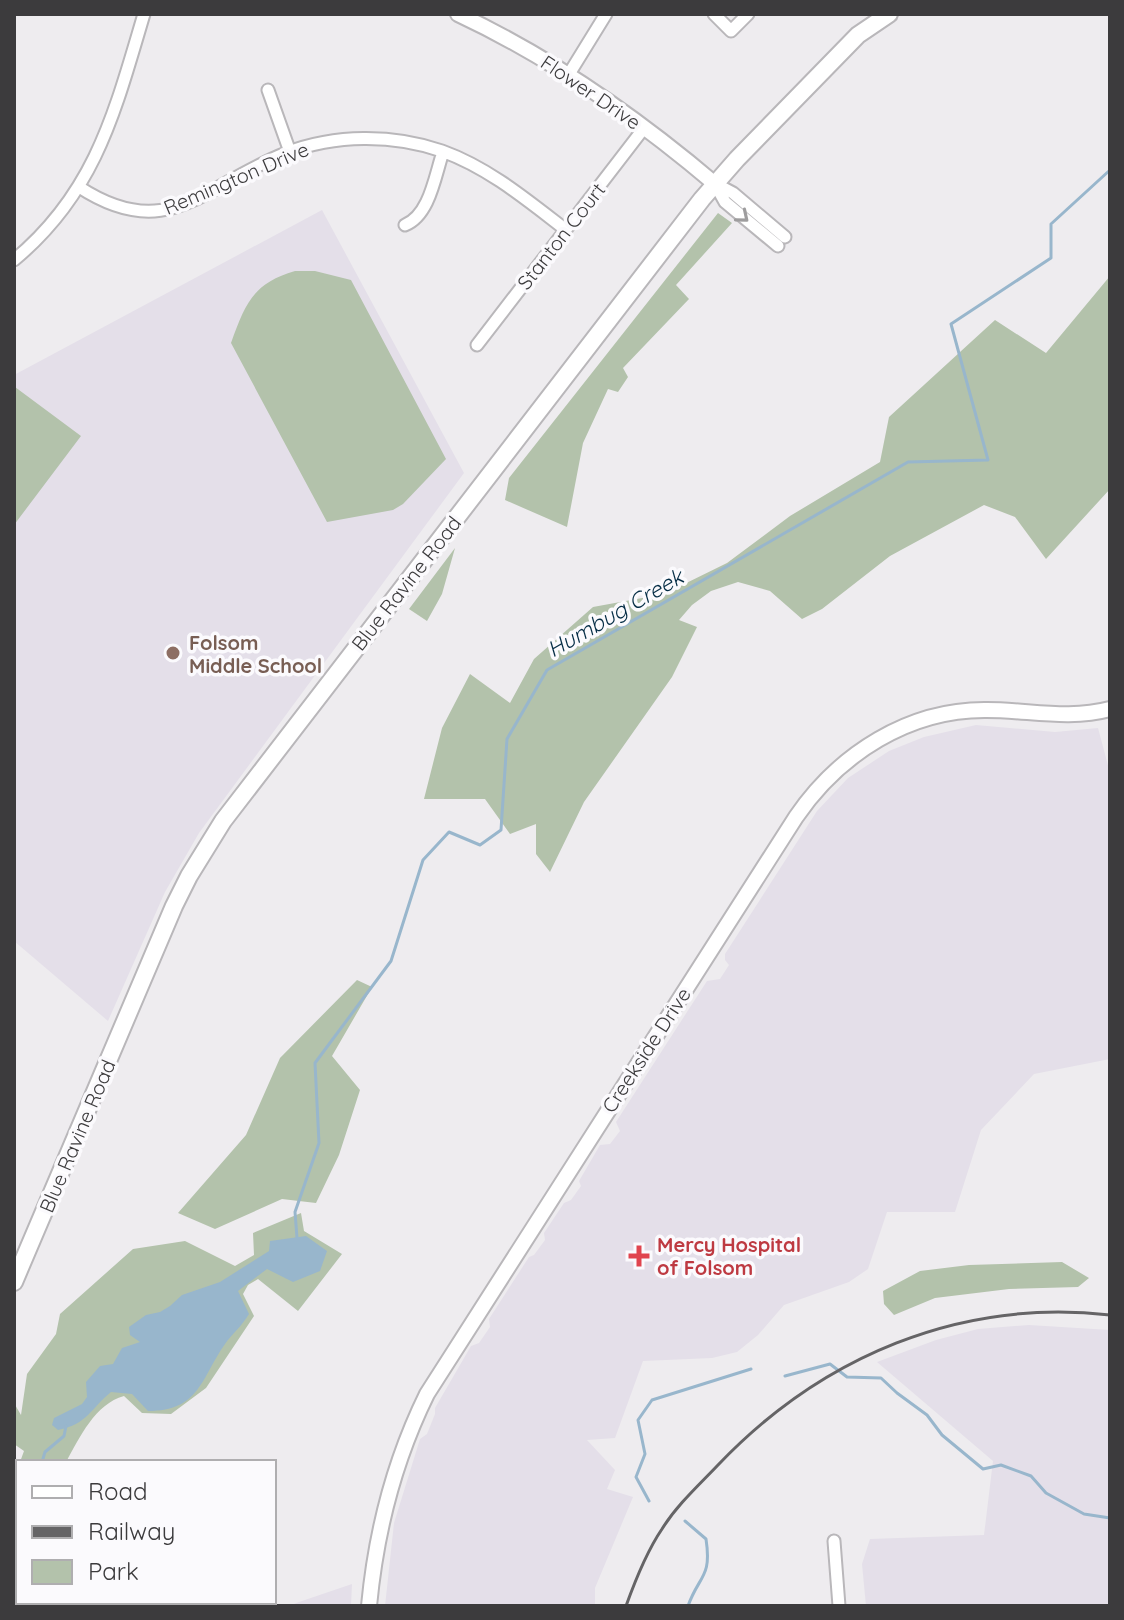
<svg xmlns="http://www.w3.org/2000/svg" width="1124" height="1620" font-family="Quicksand,sans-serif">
<rect width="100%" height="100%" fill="#eeecef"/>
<!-- built -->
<path fill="#e4dfe9" d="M322,210L464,473L199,833L165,892L108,1021L14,941V375Z
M976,725L1055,732L1098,728L1110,773V1059L1034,1074L981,1130L955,1212H887L868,1269L849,1282L784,1305L758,1335L737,1352L712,1358L643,1361L615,1438L587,1440L615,1470L607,1489L633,1497L595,1588V1606H385L394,1523L420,1439L427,1434L435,1414V1408L471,1346L479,1343L490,1327L489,1319L529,1257L534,1255L545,1240L544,1233L564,1203L571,1200L581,1186L579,1181L600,1145L610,1144L620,1131L616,1122L707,981L720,979L729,965L725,960V954L817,811L848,778L889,751L924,737Z
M1029,1325L1110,1330V1606H866L862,1564L870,1539L984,1535L993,1461L877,1362L936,1340L978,1329Z
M352,1584L351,1606H289L299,1602Z"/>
<!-- green -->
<path fill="#b3c2ab" d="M718,213L732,223L676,285L689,299L623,368L628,377L618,392L608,389L583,443L567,527L505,500L509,478Z
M295,271H315L351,280L446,459L403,504L393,510L327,522L231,343C245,304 253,283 295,271Z
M1110,276V489L1046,559L1015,517L984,505L890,556L822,609L802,619L770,591L738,582L711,591L692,605L679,620L697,627L672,677L584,802L550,872L536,854V824L510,834L485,799H424L442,728L470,674L510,703L534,659L593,607L664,594L727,563L790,516L880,462L889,417L995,320L1046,353Z
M15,387L81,436L14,525V389Z
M455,548L442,594L427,621L409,609Z
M357,980L372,987L332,1056L360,1090L339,1155L316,1203L282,1199L215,1229L178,1213L246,1135L280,1058Z
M301,1213L304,1231L342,1254L298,1311L258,1279L248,1285L243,1294L254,1316L206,1388L171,1414L142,1413L124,1396C95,1404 80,1437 66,1462H20L24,1451L14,1444V1403L21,1415L27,1374L56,1334L60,1314L133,1249L185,1241L235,1266L254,1255L253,1233Z
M1062,1262L1089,1278L1078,1287L1009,1289L935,1298L894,1315L884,1304L883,1291L920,1271L969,1265Z"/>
<!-- water -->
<path fill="#98b6cc" d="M306,1236L327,1251L320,1271L293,1282L267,1269L238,1291L249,1314C242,1326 232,1334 225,1344C201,1378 200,1411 148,1411L132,1394L111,1392C90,1409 88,1424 58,1430L52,1425L54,1418L82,1404L87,1397L86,1382L100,1366L113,1364L122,1348L140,1342L130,1335L129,1327L146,1315L160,1312L170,1306L182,1295L220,1282L269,1251L270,1241Z"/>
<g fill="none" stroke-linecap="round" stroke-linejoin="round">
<!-- stream -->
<path stroke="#98b6cc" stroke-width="3" d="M297,1238L295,1212L319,1143L315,1063L391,961L423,860L449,832L480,845L501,830L507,739L547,670L908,462L988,460L951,324L1051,258V224L1110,170
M785,1376L830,1364L847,1377L881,1378L897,1393L927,1415L942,1435L983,1469L1001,1465L1031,1476L1046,1493L1084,1514L1110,1518
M42,1462L45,1452L64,1436L66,1426
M649,1501L636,1477L645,1454L638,1420L652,1400L751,1369
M685,1521L706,1539C712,1578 699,1575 688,1606
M14,1524L18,1517"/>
<defs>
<path id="minor" d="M714,14L731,31L748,14
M569,74L606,14
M268,90L290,152
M715,184L725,202L778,246
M716,184L733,193L785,237
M79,187C168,245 204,185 286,153C335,134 393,134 442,151C489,168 527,200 566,230
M405,225C430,215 435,175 443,152
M14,260C96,192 115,111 144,14
M477,345L644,128
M834,1541L839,1606"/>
<path id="tertiary" d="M458,14C552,58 636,117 715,184
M369,1606C376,1532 394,1461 427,1394L796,817C839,754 909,709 987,710C1029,710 1069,720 1110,709"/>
<path id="secondary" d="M14,1282L174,906L189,876L223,821L702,199L737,159L858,35L889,14"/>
</defs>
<!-- minor casing -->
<use href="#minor" stroke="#b9b7ba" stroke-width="15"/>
<!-- tertiary casing -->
<use href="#tertiary" stroke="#b9b7ba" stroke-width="18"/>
<!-- secondary casing -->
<use href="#secondary" stroke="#b9b7ba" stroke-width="20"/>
<!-- minor -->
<use href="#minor" stroke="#fff" stroke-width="11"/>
<!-- tertiary -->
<use href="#tertiary" stroke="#fff" stroke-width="14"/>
<!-- secondary -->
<use href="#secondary" stroke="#fff" stroke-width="16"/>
<!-- rail -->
<path stroke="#656466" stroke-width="3" d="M626,1606C635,1581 647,1551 662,1529C677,1505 698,1486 718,1465C821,1357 959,1298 1110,1315"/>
</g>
<!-- one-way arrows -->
<defs><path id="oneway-chevron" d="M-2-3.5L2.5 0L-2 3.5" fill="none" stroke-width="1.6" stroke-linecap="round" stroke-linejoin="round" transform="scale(2)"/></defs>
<use stroke="#9e9d9e" href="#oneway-chevron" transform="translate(743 217) rotate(40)"/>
<!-- markers -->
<circle fill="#8d6e63" stroke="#fbfafd" stroke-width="3" cx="173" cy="653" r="8"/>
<path fill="#e0444e" stroke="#fbfafd" stroke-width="3" d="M635 1244h8v8h8v8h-8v8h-8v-8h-8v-8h8z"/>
<g text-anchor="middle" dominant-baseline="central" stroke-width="7" stroke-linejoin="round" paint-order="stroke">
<!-- street labels -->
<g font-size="20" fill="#3c3b3d" stroke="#fbfafd">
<text transform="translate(591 92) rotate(34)">Flower Drive</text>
<text transform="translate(236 178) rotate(-23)">Remington Drive</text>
<text transform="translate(561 236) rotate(-52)">Stanton Court</text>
<text transform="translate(406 583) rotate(-52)">Blue Ravine Road</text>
<text transform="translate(646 1050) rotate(-57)">Creekside Drive</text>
<text transform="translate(77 1136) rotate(-67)">Blue Ravine Road</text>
</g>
<!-- education labels -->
<g font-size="20" font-weight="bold" fill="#785e54" stroke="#fbfafd" text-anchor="start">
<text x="189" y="642">Folsom<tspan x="189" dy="23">Middle School</tspan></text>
</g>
<!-- health labels -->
<g font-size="20" font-weight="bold" fill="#be3a42" stroke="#fbfafd" text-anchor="start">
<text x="657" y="1244">Mercy Hospital<tspan x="657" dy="23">of Folsom</tspan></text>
</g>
<!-- water labels -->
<g font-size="22" font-style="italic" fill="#052d45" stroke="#fbfafd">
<text transform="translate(615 613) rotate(-30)">Humbug Creek</text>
</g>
</g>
<!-- border -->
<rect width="1124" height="1620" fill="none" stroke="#3c3b3d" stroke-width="32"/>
<!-- legend -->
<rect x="16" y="1460" width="260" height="144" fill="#fbfafd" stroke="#afaeb0" stroke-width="2"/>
<rect x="32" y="1486" width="40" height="12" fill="#ffffff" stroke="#afaeb0" stroke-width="2"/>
<text x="88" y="1500" font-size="24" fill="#3c3b3d">Road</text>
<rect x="32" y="1526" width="40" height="12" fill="#656466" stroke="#afaeb0" stroke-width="2"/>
<text x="88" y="1540" font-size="24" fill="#3c3b3d">Railway</text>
<rect x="32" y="1560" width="40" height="24" fill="#b3c2ab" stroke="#afaeb0" stroke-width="2"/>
<text x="88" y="1580" font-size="24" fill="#3c3b3d">Park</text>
</svg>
